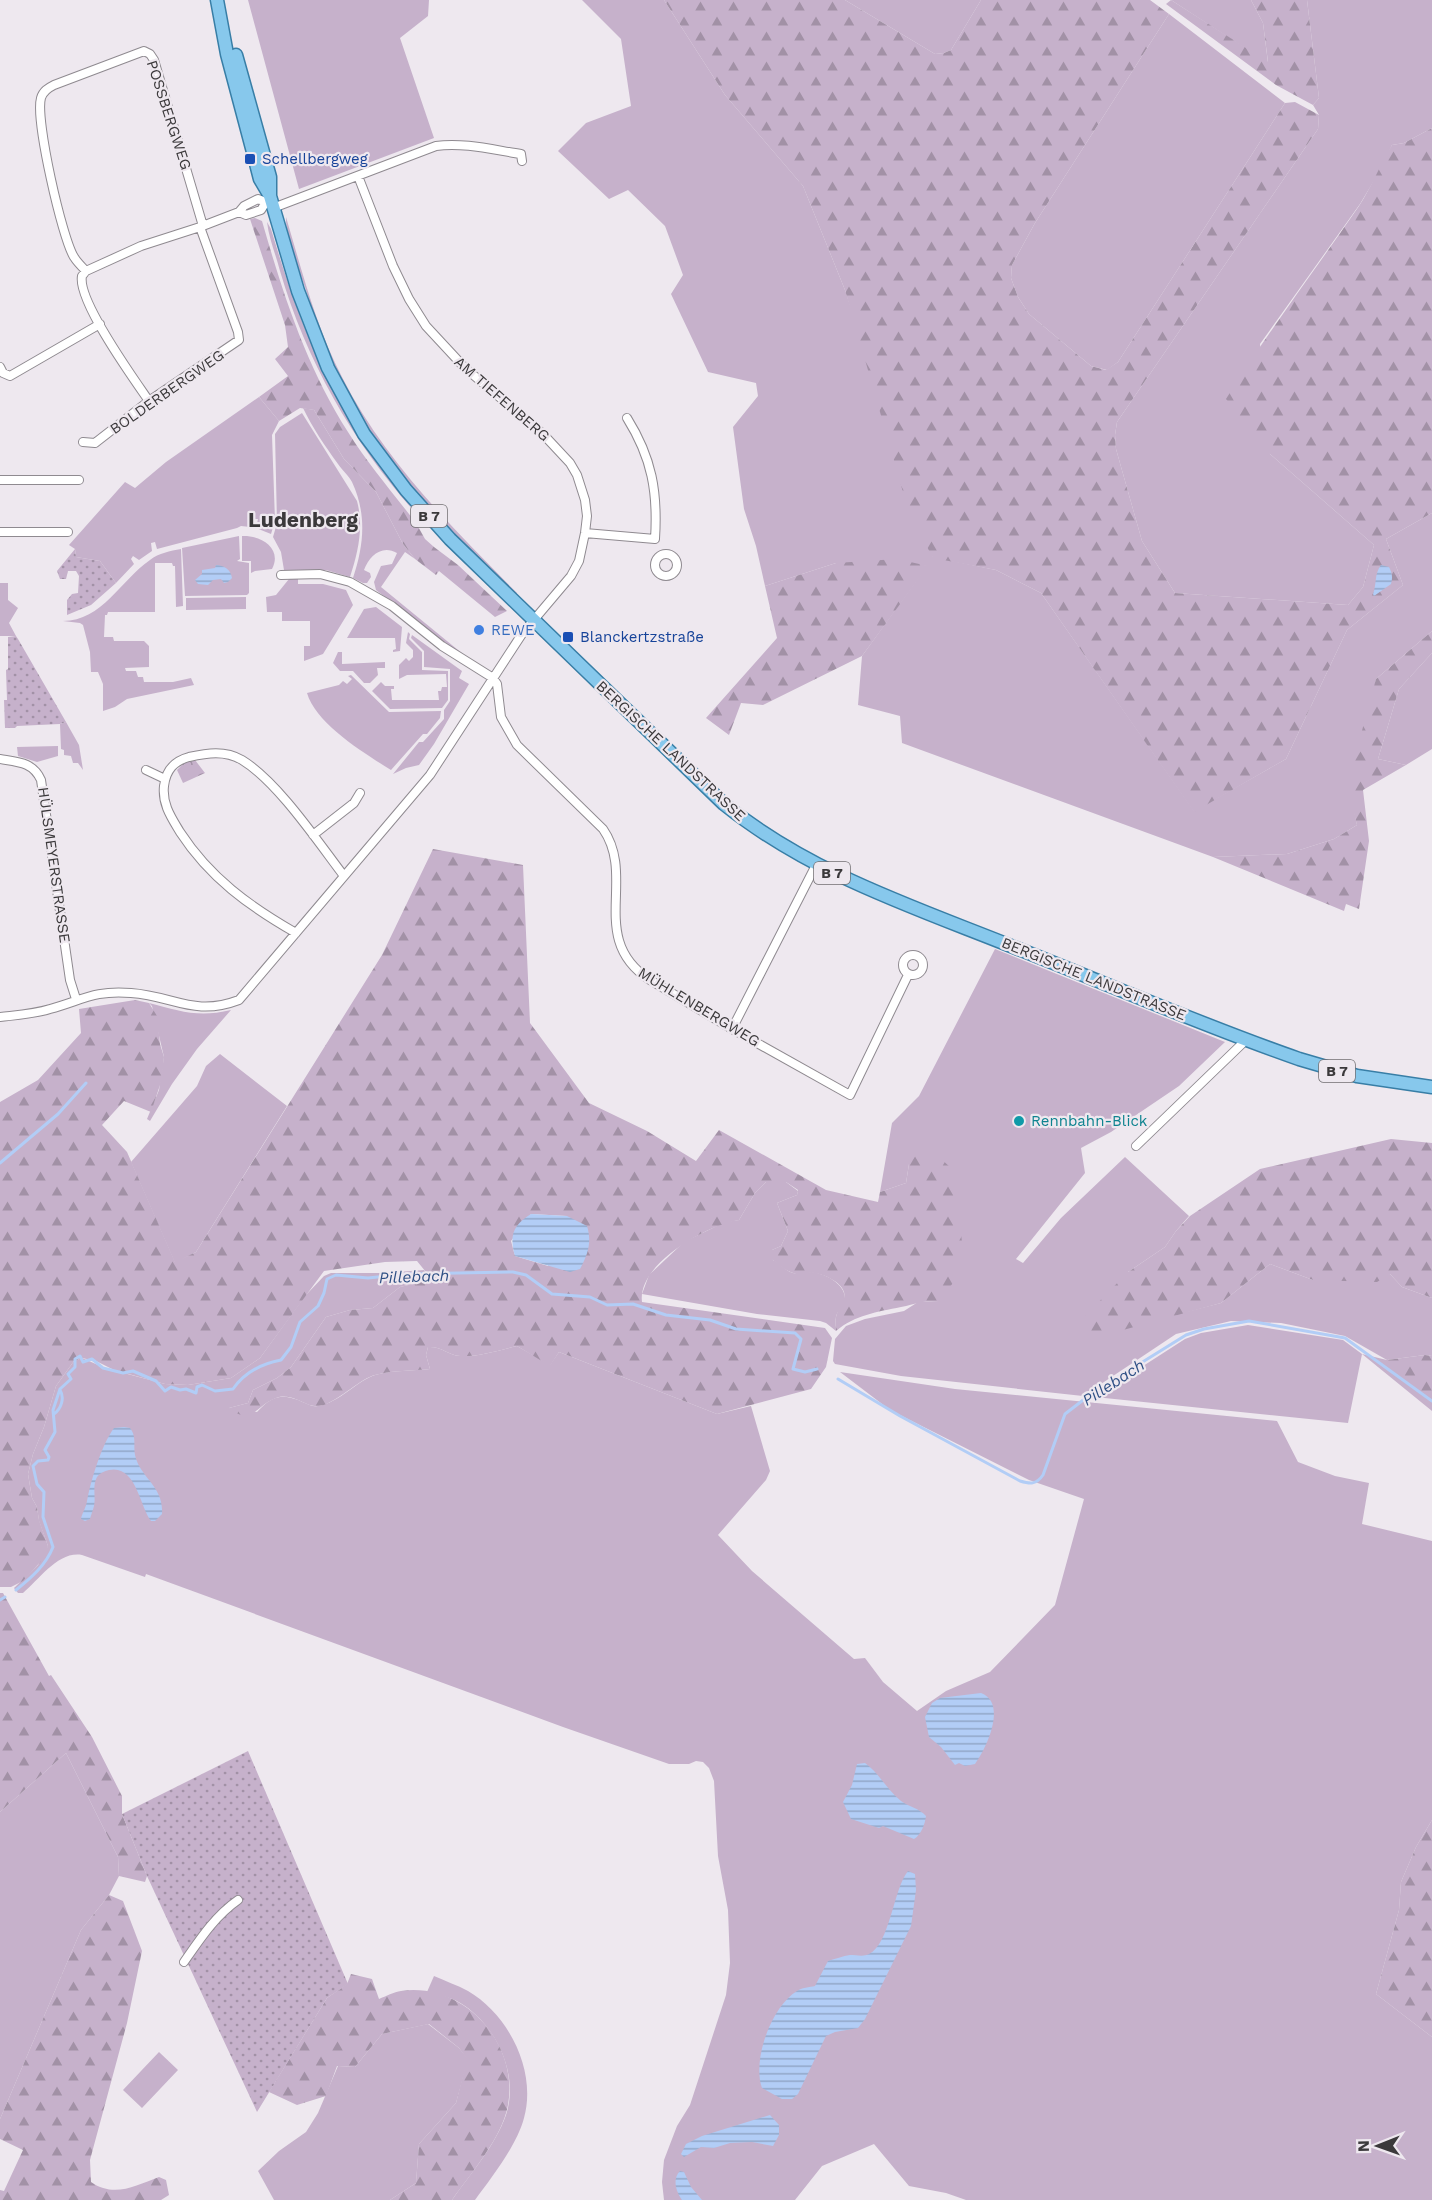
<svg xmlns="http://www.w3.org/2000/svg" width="1432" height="2200" viewBox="0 0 1432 2200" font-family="'Work Sans',sans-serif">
<defs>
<pattern id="forest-firs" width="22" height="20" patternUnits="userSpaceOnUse" patternTransform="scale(1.5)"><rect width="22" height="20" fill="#c6b1cb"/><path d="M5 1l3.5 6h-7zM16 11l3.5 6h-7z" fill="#a291a6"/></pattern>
<pattern id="park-crowns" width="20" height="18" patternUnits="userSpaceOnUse" patternTransform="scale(1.5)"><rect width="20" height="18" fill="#c6b1cb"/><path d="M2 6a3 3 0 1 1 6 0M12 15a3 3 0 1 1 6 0" fill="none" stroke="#a291a6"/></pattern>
<pattern id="garden-dots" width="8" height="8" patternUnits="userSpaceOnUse" patternTransform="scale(1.5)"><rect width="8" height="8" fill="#c6b1cb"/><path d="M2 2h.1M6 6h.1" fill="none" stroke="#a291a6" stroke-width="1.8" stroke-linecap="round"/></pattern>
<pattern id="water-rules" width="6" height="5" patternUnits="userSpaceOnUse" patternTransform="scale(1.5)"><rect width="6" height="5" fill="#b2cdf6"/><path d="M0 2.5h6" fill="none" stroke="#92a7c8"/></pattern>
</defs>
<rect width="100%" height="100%" fill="#eee8ef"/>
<path fill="#c6b1cb" d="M248,0h181l-1,16 -28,22 34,100 -135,51z
M582,0h82l61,95 78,91 42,104 88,267 63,13 45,23 153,218 92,-52 61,-129 56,-45 -17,-46 46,-26v118l-56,48 -22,131 3,15 -23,14 -47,15 -74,3 -311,-114 -2,-27 -42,-11 4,-49 65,-90 -91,-3 -71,23 -9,-40 -12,-37 -11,-82 25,-31 -2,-13 -48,-11 -37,-78 12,-19 -18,-49 -37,-36 -19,9 -51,-48 28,-28 45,-17 -10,-67z
M845,0h136l-30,50 -7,3 -9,1z
M1171,0h80l12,23 5,40z
M1307,0h125v128l-28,15 -12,2 -11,24 -21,35 -100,140 10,110 104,91 -11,42 -15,18 -173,-12 -33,-52 -26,-92 -1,-14 2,-13 201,-293 1,-14 -6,-10 6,-7z
M1169,14l116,89 -167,259 -11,8 -16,-4 -62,-52 -11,-17 -7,-19 1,-13 23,-42z
M286,217c16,54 30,110 56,160 43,85 109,149 175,216l-2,1c-60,-59 -124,-118 -164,-193 -20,-36 -34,-75 -46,-114 -6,-17 -20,-53 -19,-70z
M267,222l4,7c22,74 48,145 90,210 16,25 36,47 52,71 -61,-69 -107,-150 -133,-239 -4,-16 -11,-32 -13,-49z
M259,397l20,24 -7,14 3,86 -4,13 -15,-6 2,-9h-6l-2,8 -9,-1 -4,2 -80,21 -2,-7 -4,1 1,8 -13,9 -6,-4 -2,3 3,5 -18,19 -16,-22 -24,-4 -1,-8 -6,-4 56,-63 10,6 31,-26z
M303,408l11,2 30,49 32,33 27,52 12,15 -10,-7 -24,35 88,72 -28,-19 -65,-50 -2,-8 7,-16 11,-2 5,-11c-15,-9 -28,3 -33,17l6,3 1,4 -4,6h-4l-10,-5c11,-33 14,-64 -1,-96 -3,-6 -10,-12 -14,-18 -13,-18 -26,-37 -35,-56z
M302,413l55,88c7,26 1,51 -7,76l-24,-7h-42l-3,-18 -8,-15 4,-14 -2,-89 5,-7z
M239,536l1,23 -3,2 12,2v30l-2,2 -62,1 -3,-48z
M242,536c18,-1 41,12 30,33l-17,2 -4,2v-12h-9z
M181,549l2,57 -7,1 -1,-41h-2l-1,-3h-17v49h-47l-1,3h-2l-1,22h9l1,4h30l5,5v21l-24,1 1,3h10l2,6h5l1,5h29l18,-4 3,7 -67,14 -12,8 -12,4v-27l-5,-12h-7l-1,-20 -7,-27 -3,-2 -17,-2c39,0 58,-41 87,-61 9,-7 20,-9 31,-11z
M298,578v6h25l23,6 7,15 -30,49 -19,7v-15h6v-25h-28v-9h-15l-1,-15 10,-2 13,-16z
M0,583h8v17l10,8 -9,15 7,13h-16z
M246,597v12l-60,1v-12z
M376,607l26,20 -2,24 -7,1v-2l3,-1 -1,-11h-48l17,-29z
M408,632l2,2 -1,5 13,13v18l26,1v29l-6,8 -52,1 -18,-18 9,-9 4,4h9v3h-3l1,11h47l-1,-9h3l1,-4h5l-1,-13 -39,1 -8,4v-14l7,-7 3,3 4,-4v-7l-7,-7z
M412,635l50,36 -3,7 10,6 -35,60 -15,21 -13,3 -13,6 26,-32h4l21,-23v-9l6,-9v-32l-26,-2v-16l-13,-13z
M338,652h4v12l43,-2v6h-8l1,7 -8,8h-6l-11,-12h-13l-7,-8z
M1432,653v96l-26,16 -28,-6 21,-70z
M351,675l38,37 52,-1 -1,7 -13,16h-4l-32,36c-27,-17 -75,-46 -84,-77l32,-8 4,-4 4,3 5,-5 -4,-3z
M66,722l13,23 4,25 -5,-7h-5l-2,-7 -7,-1v-5l-3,-1 -1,-25z
M58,746v10l-21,6 -19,-6 -1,-9z
M995,949l230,93 -46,44 -68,46 -30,16 4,25 -69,86 7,4 38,-45 64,-61 64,59 -13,15 -11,16 -37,25 58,40 35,-9 49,-39 43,16 77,-6 12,13 30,11v58l-7,-1 -38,5 -42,-24 -64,-13 -50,-2 -55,13 -93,62 -182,-20 -66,-12 -2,-3 2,-22 11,-13 19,-7 39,-8 14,-9 20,-1 -29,-137 -3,19 -26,9 12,-69 27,-27z
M149,1003c31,8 49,15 82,7l-34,39 -25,35 -22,37 -3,-2 12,-29 5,-33 -12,-51z
M220,1054l67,52 -91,146 -21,11 -44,-101 66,-76 9,-20z
M766,1182h20l12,9 -1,4 -20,8 11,28 -7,15 -9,4 1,10c8,4 11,10 20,13 6,2 12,-1 19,-1 14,2 34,12 33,28 -1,7 -8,11 -9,17 -1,4 0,10 0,14l-10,-8 -6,-2 -63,-7 -115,-20 7,-19 35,-33 41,-20 14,-2 16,-27z
M424,1270l6,7 -1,3 -29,7 -27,21 -23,2 -24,7 -35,50 -14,11 -24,12 -5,13 -19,5 28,4c16,-18 27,-19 48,-9 5,2 8,4 13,3 21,-3 40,-26 57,-31 16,-5 38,-4 55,-6l-4,-14 2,-8c13,-1 20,8 32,9 19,1 39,-6 57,-10l33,19 9,-13 158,62 34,-8 19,65 -4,9 -48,55 34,36 102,88 11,-1 18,24 34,29 29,-20 44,-19 65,-67 29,-106 -55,-19 -139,-70 -50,-38 115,17 322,32 21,41 37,14 34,7 -7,41 70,17v279l-16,27 -15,35 -2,28 -23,84 56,43v163h-466l-20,-7 -37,-7 -35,-42 -52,22 -27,34h-131l-2,-18 2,-22 13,-34 13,-21 36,-110 4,-32 -2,-53 -10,-54 -4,-75 -5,-13 -6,-6 -7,-1 -7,3h-20l-106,-37 -417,-153 -1,3 -63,-22c-24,-4 -42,24 -59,38h-5l-4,-5 24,-23 10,-19 -9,-25 -2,-14 -5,-9 -4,-24 5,-20 11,-27 12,-41 18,-25 8,-3 23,10 60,16 23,1 43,-7 29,-20 45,-62 19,-20 7,-3h53z
M1248,1325l95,15 19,14 -14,69 -253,-26 90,-58 16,-6z
M66,1753l52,104 1,19 -10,19 -28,35 -81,189v-307z
M434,1976c11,5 23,9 34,15 41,24 69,80 56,127 -7,27 -32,59 -49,82h-23c19,-27 43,-54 54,-85 13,-39 -8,-86 -41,-109 -11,-8 -25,-11 -38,-14z
M428,2024l31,24 9,11 -12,44 -37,41 -3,39 -26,17h-116l-16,-29 21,-20 27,-19 12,-19 20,-47 17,1 27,-33z
M159,2052l19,18 -36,38 -19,-18z"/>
<path fill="url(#forest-firs)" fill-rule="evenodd" d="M664,0h181l90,54 9,-1 7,-3 30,-50h169l19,14 -134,209 -23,42 -1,13 7,19 11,17 62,52 15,4 12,-8 167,-259 10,-1 24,13 -1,14 -201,293 -2,13 1,14 26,92 33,52 173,12 15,-18 11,-42 -104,-91 -44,-55c42,-67 89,-129 133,-193 13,-20 21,-41 33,-61l12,-2 28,-15v385l-46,26 17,46 -56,45 -61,129 -92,53 -153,-219 -45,-23 -63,-12 -24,-45 -64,-223 -42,-104 -78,-91z
M1171,0l97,62 -5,-39 -12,-23h56l12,98 -6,7 -37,-20 -110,-81z
M255,218l7,3c21,73 44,145 86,211 20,32 45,61 68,91l9,16 9,8 24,18 49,46 -12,6 -56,-46 -3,4 -21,-16 -12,-15 -27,-52 -32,-33 -30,-49 -14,-2 -21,13 -20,-24 29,-21 -13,-17 13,-12 -3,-22 -35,-106z
M897,559l31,7 -66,90 -99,49 -22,-2 -12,32 -23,-17 71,-80 -12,-52 71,-23z
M1432,631v22l-33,36 -21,70 28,6 -43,25 6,51 -10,68 -13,-5 -2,7 -131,-54 74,-3 47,-15 23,-14 -10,-39 29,-107z
M433,849l90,16 7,158 59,80 58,28 49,30 23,-31 107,60 52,12 2,-10 26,-9 3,-19 7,-9 19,-2 18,17 9,72 -9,41 -15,18c-17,0 -22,3 -37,6 -24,5 -46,8 -65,24 0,-4 -1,-9 0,-14 2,-10 11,-13 8,-25 -3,-10 -20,-18 -30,-19 -7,-1 -12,3 -18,1 -11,-3 -19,-10 -27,-18l3,-6 9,-4 7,-15 -11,-28 20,-8 1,-5 -12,-8 -10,4 -10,-4 -11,11 -16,27c-32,5 -102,44 -97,82l183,26 7,10 -6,29 -15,22 -94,25 -158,-62 -9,14 -33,-20c-18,4 -38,11 -57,10 -12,-1 -19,-10 -32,-9l-2,8 4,14c-17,2 -38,1 -55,6 -13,3 -35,24 -51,30 -18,6 -29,-14 -48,-7 -20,7 -24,29 -47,10l19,-5 5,-13 24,-12 14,-11 35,-50 24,-7 23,-2 27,-21 25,-6 5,-4 -13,-16 -32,1 -61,9 -64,87 -29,20 -43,7 -23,-1 -51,-14 -18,-9 -14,-3 -8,3 -18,25 -12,41 -11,27 -5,20 4,24 5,9 2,13 9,26 -1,5 -3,7 -21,23 -12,6h-11v-485l38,-22 43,-47 -2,-24 56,-9 14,3 8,13 3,28 4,13 -2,22 -11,33 -27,-11 -22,24 25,27 48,110 21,-10 186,-297zM531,1214l36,2 -19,50 -33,-10 -4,-15z
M1391,1139l41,4v155l-30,-11 -12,-13 -13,8 -64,-2 -43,-16 -49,39 -116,32 -15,-1 -8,-15 46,-47 37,-25 11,-16 14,-15 70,-47z
M1362,1354l25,6 38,-5 7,1v55z
M0,1593h3l46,83 2,-1 41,62 30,59v18l25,62 -2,6 -26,-6 -1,-19 -52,-104 -66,59z
M1432,1820v217l-56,-43 23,-84 2,-28 15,-35z
M109,1895l14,6 19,50 -15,72 -37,137 1,22c23,16 44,4 68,-5l7,3 3,15 -8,5h-161v-10l4,1 19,-41 -23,-11v-20l81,-189z
M351,1974l21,5 7,20c7,-3 15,-7 22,-8 63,-9 118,52 107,114 -6,33 -37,68 -56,95h-62l26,-17 3,-39 37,-41 11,-44 -8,-11 -30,-24 -47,10 -27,33 -18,-1 -11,30 -29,9 -28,-13 58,-94 20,-14z"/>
<path fill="url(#park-crowns)" d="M195,760l10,13 -22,10 -6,-13 7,-7z"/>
<path fill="url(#garden-dots)" d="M75,549l1,8 24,4 16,22 -25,22 -24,10v-15l5,-6 6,-1 1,-17 -3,-5h-8l-2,8h-6l-3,-8z
M16,636l2,3 48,83 -6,2 -43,2 -2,2h-10l-1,-28h3l-1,-30 2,-1v-32z
M248,1751l100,233 -21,14 -70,114 -110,-236 -25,-62z"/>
<path fill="url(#water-rules)" d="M216,565c8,0 15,5 16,13l-4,4 -4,1 -3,-4 -8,1 -5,5 -10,-1 -3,-4 7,-6v-4l13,-2z
M1381,565l8,2c3,6 4,10 2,17l-17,12 -1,-2c4,-10 1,-20 8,-29z
M531,1214l36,2 20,10c5,16 1,28 -7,43l-10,3 -55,-16c-6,-20 -2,-31 16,-42z
M124,1427l6,1c7,9 3,17 5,27 5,23 29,31 27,59l-7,7h-4c-11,-14 -15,-57 -42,-51 -5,1 -9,3 -12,7 -5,9 -1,20 -3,29 -1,4 -3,9 -4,13l-5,2 -4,-2c1,-6 5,-11 6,-18 4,-21 14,-55 27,-73z
M981,1693c27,10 5,56 -6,71l-10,2 -6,-3 -4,2 -14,-18 -12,-10 -4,-20 7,-14 8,-5z
M865,1763c14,10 22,27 36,38 8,6 18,7 25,15 -1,8 -5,19 -12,23l-31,-13 -4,2 -28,-9 -8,-17 9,-17 5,-21z
M908,1871l7,3 1,16 -5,36 -46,93 -7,9 -23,4 -9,4 -28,58 -6,5h-10l-20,-11c-10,-28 9,-81 35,-97 4,-3 13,-4 18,-5l13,-25c7,-2 15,-5 22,-6 6,0 14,2 19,-1 21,-10 24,-64 39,-83z
M770,2115l9,10v10l-6,11 -21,-4 -22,1 -16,5 -13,-1 -17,10 -3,-3 5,-10 16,-8z
M680,2171l4,1 7,15 11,13h-20c-6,-8 -10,-21 -2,-29z"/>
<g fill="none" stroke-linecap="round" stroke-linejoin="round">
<path stroke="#b2cdf6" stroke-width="3" d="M0,1163l58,-49 28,-31
M838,1379l62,37 120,65c10,3 16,4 23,-6l22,-61 26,-20 95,-59 18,-6 45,-8 96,17 87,63
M54,1414c7,-5 11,-16 6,-24
M16,1590c15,-12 30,-25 37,-43l-10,-30 1,-25 -7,-8 -4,-18 5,-5 10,-1 1,-3 -4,-7 10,-18 -2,-22 7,-21 11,-10 -3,-5 7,-7v-8l5,-3 3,6 9,-3 11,9 20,5 10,-2 23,10 9,10 6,-4 9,3 6,-1 10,4 1,-6 5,-2 13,6 18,-2c11,-16 27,-25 48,-29l10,-13 9,-25 18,-16 6,-13 3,-14 9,-4 32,3 38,-4 107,-2 13,3 26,19 38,3 17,8 26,-1 33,11 44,5 26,9 59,4 6,6 -8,30 12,3 12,-3
M0,1600l5,-3"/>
<defs>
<path id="street" d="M273,208l163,-62c27,-4 58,4 85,8l1,7
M239,212l7,3 15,-5 5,-8
M86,271c-4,-4 -9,-9 -12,-14 -12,-19 -39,-138 -33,-159 2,-7 7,-10 13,-13l90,-34 6,3 4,6 49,166
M0,367l3,6 7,3 90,-52
M149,401c-16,-23 -72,-101 -67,-125l4,-5 55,-25 59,-19 39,-15 5,-6 14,-7 8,3 5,-1
M83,442l12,1 54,-42 90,-61 -1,-8 -38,-105
M0,480h79
M0,532h68
M585,533l70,6c3,-47 -3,-81 -28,-121
M655 565a11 11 0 1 1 22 0a11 11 0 1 1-22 0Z
M281,575l39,-1 30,8 42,24 50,40 51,32 4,6 4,33 16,28 86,84c34,49 -16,110 47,151l82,49 118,66 58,-120
M0,759c18,3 33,3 41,21l29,200 6,19
M146,770l19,9
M313,835l41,-32 6,-10
M296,933c-47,-27 -86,-55 -116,-101 -9,-15 -18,-28 -16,-46 2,-16 10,-25 25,-29 18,-4 36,-7 53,3 36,22 76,82 102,116
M903 965a10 10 0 1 1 20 0a10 10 0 1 1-20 0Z
M0,1017c17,-2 34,-3 50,-8 33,-9 44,-19 81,-16 43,3 63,24 108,7l191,-225 92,-141 49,-58 8,-15 6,-28 2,-17 -2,-16 -8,-25 -7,-12 -28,-30 -77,-65 -39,-42 -17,-27 -16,-33 -35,-90
M732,1029l84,-164
M1136,1146l110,-106
M184,1962c16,-23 31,-46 54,-62"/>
<path id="primary" d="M217,0l10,54 26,98 7,27 10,17 28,95 30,77 36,66 42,56 44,49 274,265c87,70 190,103 292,144 94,37 188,78 283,111l58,17 75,11
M236,55l34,122v18"/>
</defs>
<use href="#street" stroke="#8f8a90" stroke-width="10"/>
<use href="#primary" stroke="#387ea6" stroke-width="15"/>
<use href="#street" stroke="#fff" stroke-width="8"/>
<use href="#primary" stroke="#87c8ec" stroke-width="12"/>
</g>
<g fill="#1a4fb4" stroke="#eee8ef" stroke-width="2">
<rect x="244" y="153" width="12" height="12" rx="3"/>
<rect x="562" y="631" width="12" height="12" rx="3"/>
</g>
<circle fill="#3f7fe0" stroke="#eee8ef" stroke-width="2" cx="479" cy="630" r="6"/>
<circle fill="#0f9aa8" stroke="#eee8ef" stroke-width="2" cx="1019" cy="1121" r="6"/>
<g text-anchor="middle" stroke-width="4.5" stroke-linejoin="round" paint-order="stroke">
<g fill="#eee8ef" stroke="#716e71" stroke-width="1.5">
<rect x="411" y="505" width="36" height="22" rx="4.5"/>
<rect x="814" y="862" width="36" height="22" rx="4.5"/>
<rect x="1319" y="1060" width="36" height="22" rx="4.5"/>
</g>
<g font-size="14" font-weight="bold" fill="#3b393b">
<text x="429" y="521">B 7</text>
<text x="832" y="878">B 7</text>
<text x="1337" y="1076">B 7</text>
</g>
<g font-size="15" fill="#3b393b" stroke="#eee8ef">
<text transform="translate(169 115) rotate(72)" y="5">POSSBERGWEG</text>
<text transform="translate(167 392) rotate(-35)" y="5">BOLDERBERGWEG</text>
<text transform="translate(502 399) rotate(41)" y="5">AM TIEFENBERG</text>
<text transform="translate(671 751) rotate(43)" y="5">BERGISCHE LANDSTRASSE</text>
<text transform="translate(54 865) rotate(82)" y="5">HÜLSMEYERSTRASSE</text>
<text transform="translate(1094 979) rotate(22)" y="5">BERGISCHE LANDSTRASSE</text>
<text transform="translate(699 1007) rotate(31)" y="5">MÜHLENBERGWEG</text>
</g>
<g font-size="15" fill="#164399" stroke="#eee8ef" text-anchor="start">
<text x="262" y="164">Schellbergweg</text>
<text x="580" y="642">Blanckertzstraße</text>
</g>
<g font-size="15" fill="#366cbe" stroke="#eee8ef" text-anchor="start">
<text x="491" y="635">REWE</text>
</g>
<g font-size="15" fill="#0d838f" stroke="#eee8ef" text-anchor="start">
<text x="1031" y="1126">Rennbahn-Blick</text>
</g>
<g font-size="16" font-style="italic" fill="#2f5085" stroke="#eee8ef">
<text transform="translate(414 1276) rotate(-2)" y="6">Pillebach</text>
<text transform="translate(1113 1382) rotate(-33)" y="6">Pillebach</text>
</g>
<g font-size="21" font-weight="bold" fill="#3b393b" stroke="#eee8ef">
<text x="303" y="527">Ludenberg</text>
</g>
</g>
<g transform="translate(1378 2146) rotate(269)" stroke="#eee8ef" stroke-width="4.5" paint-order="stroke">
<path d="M0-4.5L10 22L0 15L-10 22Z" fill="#3b393b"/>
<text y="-9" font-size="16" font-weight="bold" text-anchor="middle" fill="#3b393b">N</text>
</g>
</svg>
